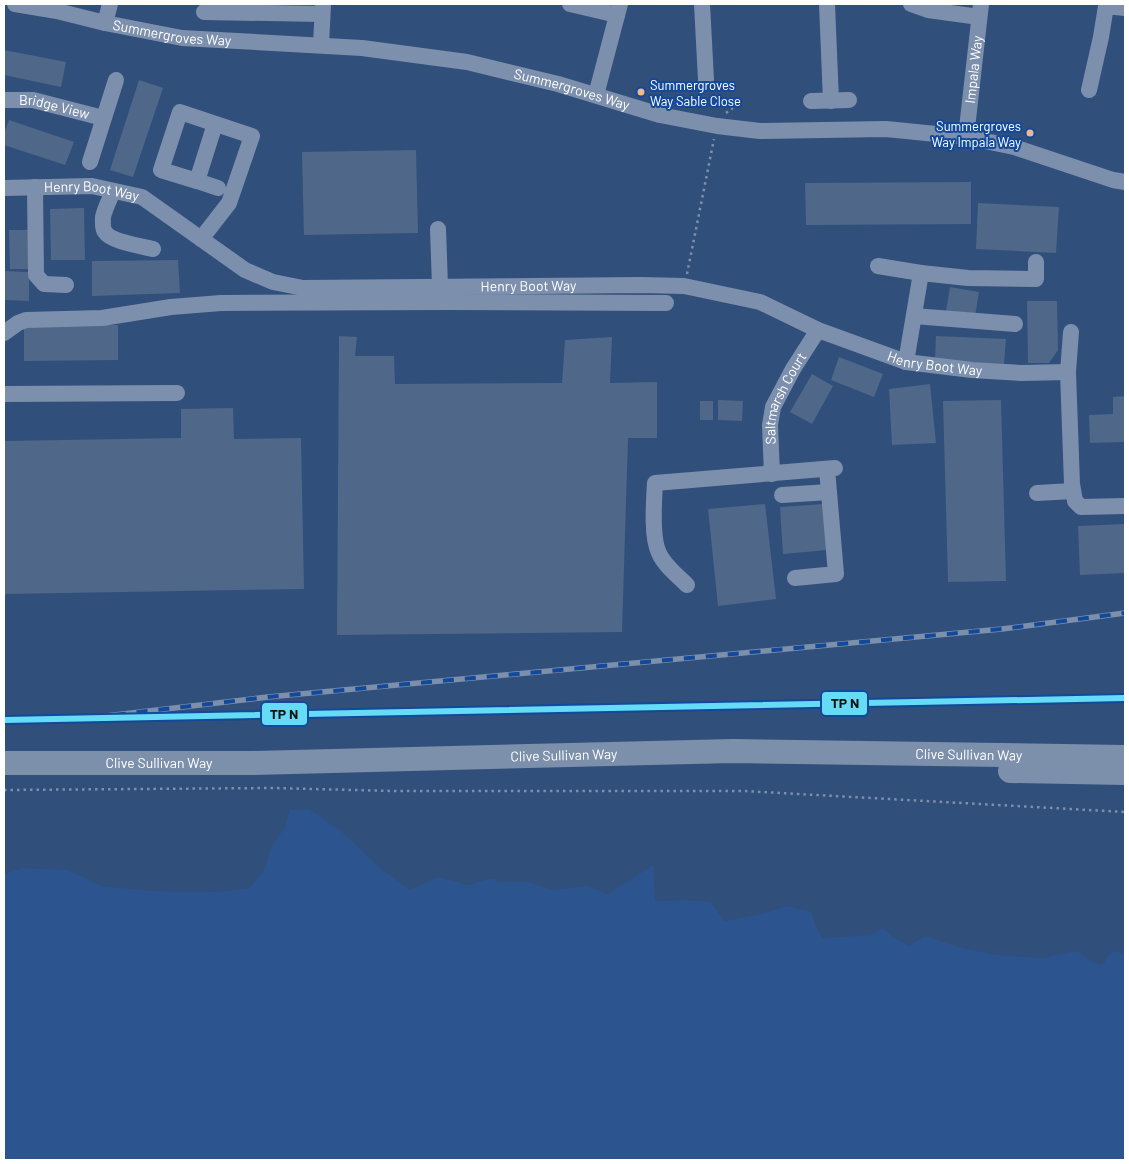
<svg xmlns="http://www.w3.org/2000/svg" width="1129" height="1164" viewBox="0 0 1129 1164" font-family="Barlow,sans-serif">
<rect width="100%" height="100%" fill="#314f7b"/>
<path fill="#2c548e" d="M309,809l32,22 39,37 30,22 28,-13 30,8 20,-6h6l5,3h29l26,8 33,-4 21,8 45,-29 2,36 32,-1 23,2 15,19 36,-7 26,-8 25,6 3,13 7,13 49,-3 12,-7 9,8 17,10 16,-10 33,11 39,8 46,3 34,-7 17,12 8,2 10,-14 13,3v206h-1121v-286l19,-6 45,2 33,16 49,5 70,1 30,-4 15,-20 6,-21 14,-20 5,-17z"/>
<path fill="#4f6789" d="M4,50l62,12 -5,25 -57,-12z
M139,80l24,8 -30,89 -23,-7z
M9,120l65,22 -9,23 -61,-20v-12z
M416,150l2,83 -114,2 -2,-83z
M971,182v42l-165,1 -1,-42z
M978,203l81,4 -3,46 -80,-4z
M84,208l1,52h-34l-1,-51z
M9,230h21v39h-20z
M178,260l2,33 -88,3v-35z
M4,271l25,1v29l-25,-1z
M950,287l29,5 -4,24 -29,-5z
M1027,301h30l1,49 -9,13h-21z
M24,325h94v35l-94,1z
M339,336l18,1 -2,19h39l1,28 167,-1 3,-43 47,-3 -2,46 47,-1v56h-29l-6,194 -285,3z
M936,336l70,3 -2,25 -69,-4z
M839,357l44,17 -9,23 -43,-17z
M812,374l21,12 -21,38 -22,-12z
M930,384l6,59 -44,2 -3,-56z
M1125,396v46l-35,1 -1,-28 24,-1v-17z
M718,400l25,1 -1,20 -24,-1z
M1001,400l5,181 -58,1 -5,-181z
M700,401h13v19h-13z
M233,408l1,31 67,-1 3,151 -300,5v-153l177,-3v-29z
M765,504l11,95 -58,7 -10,-97z
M824,504l3,46 -44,4 -3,-47z
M1125,524v49l-45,2 -2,-49z"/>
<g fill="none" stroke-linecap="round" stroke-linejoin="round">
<path stroke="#7c90ad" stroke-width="2.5" stroke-dasharray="2.5 4" stroke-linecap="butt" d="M687,98l1,7
M726,113l7,-5
M687,274l27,-135
M4,790l269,-2 120,3h351l381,21"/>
<g stroke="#7c90ad" stroke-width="16">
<path id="s1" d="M15,4l42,7 48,12 77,15 180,10 105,14 91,22 102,31 57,11 43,5 126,-2 80,8 48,10 99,33 12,2"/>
<path d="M570,4l47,11"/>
<path d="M702,4l4,76"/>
<path d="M827,4l4,97"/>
<path d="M911,4l17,6 51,7"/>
<path d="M204,12l118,2"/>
<path d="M105,23l5,-19"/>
<path d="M321,45l2,-40"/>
<path d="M1089,90l12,-53 5,-31 19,2"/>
<path d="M596,95l24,-91"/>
<path id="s2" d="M4,100h29l70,18"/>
<path d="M811,101l38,-1"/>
<path id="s3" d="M966,137l15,-133"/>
<path d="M90,162l26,-82"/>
<path d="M197,181l21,7"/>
<path d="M35,187l1,88 8,9 22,1"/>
<path id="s4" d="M4,188l88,-2 50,11 103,73 28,12 30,6 338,-3 43,1 76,16 58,28 88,32 66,8 49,3 47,-1"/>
<path d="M113,191c-3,8 -8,17 -10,26 0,4 -1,11 2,15 6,10 37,14 48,17"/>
<path d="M438,229l2,57"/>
<path d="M201,239l28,-36 23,-67 -72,-24 -19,58 36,11 18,-57"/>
<path d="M878,266l43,7 47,5 68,1v-17"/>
<path d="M914,316l101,8"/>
<path d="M1071,332l-3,40 4,112 3,17 6,6 44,-1"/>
<path d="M4,333l14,-10 8,-3 76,-2 69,-11 50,-4 229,-1 216,1"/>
<path d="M906,362l15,-89"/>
<path d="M4,394l173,-1"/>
<path id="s5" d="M772,474l-2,-49 3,-18 20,-38 25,-39"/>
<path d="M1037,493l36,-2"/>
<path d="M782,495l47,-3"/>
<path d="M795,578l41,-4 -9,-105"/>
<path d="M687,585c-10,-10 -23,-20 -28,-32 -8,-16 -5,-53 -4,-70l180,-15"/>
</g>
<g stroke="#7c8fab" stroke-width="24">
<path id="s6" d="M4,763h247l482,-12 392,6"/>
<path d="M1010,771l115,2"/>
</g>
<defs>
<path id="rail" d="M71,720l197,-23 734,-68 123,-16"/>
</defs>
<use href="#rail" stroke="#7c8fab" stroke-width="5.5"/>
<use href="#rail" stroke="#12499a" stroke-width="4" stroke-dasharray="11" stroke-linecap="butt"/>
<defs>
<path id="rail-1" d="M4,720l1121,-22"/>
</defs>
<use href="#rail-1" stroke="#12499a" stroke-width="10"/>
<use href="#rail-1" stroke="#66dbf5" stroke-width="6"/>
</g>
<g fill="#f1b78d" stroke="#12499a" stroke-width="2">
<circle cx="641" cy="92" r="4.5"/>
<circle cx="1030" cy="133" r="4.5"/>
</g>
<g text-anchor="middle" stroke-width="4" stroke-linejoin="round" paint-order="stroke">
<g font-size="13" fill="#fff" stroke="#12499a" text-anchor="start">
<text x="650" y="90">Summergroves<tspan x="650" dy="16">Way Sable Close</tspan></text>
<text x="1021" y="131" text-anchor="end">Summergroves<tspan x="1021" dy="16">Way Impala Way</tspan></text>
</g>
<g font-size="14" fill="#fff" stroke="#12499a">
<text dy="5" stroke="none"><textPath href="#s1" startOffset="160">Summergroves Way</textPath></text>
<text dy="5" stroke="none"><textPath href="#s3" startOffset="68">Impala Way</textPath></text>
<text dy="5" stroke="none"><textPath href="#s1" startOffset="565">Summergroves Way</textPath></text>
<text dy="5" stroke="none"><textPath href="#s2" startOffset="51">Bridge View</textPath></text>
<text dy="5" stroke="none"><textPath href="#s4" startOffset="88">Henry Boot Way</textPath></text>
<text dy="5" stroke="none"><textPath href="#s4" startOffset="552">Henry Boot Way</textPath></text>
<text dy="5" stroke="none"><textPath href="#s4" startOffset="972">Henry Boot Way</textPath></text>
<text dy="5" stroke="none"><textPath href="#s5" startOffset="79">Saltmarsh Court</textPath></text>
<text dy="5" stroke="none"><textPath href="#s6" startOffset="965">Clive Sullivan Way</textPath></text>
<text dy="5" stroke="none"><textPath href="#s6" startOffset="560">Clive Sullivan Way</textPath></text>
<text dy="5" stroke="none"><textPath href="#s6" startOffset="155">Clive Sullivan Way</textPath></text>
</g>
</g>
<g stroke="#12499a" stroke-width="2">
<rect x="821" y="691" width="47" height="25" rx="5" fill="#66dbf5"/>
<rect x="261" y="702" width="47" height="24" rx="5" fill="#66dbf5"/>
</g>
<g font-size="14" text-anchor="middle" font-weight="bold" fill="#111">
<text x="845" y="708">TP N</text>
<text x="284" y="719">TP N</text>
</g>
<rect width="1129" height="1164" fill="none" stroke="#ffffff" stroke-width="10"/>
</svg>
